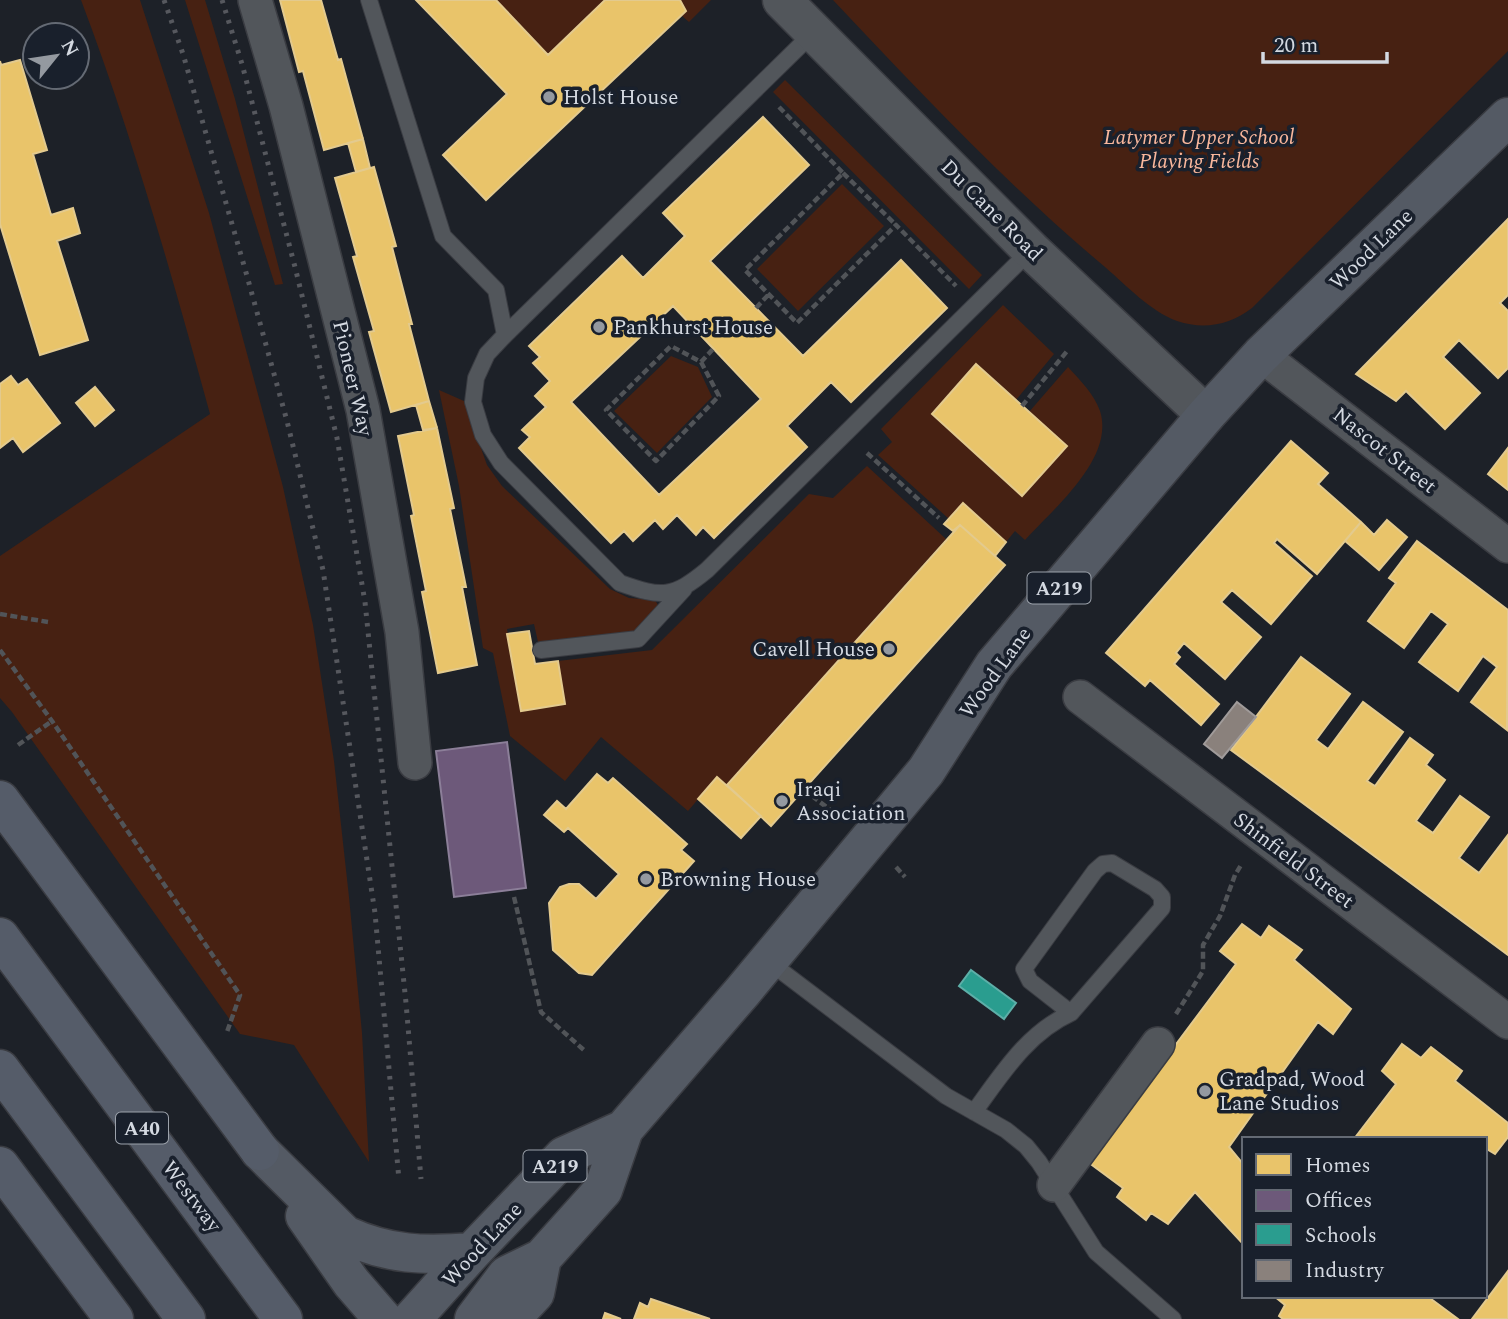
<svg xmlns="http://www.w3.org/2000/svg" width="1508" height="1319" viewBox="0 0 1508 1319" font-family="Spectral,serif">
<rect width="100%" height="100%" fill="#1d2128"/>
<path fill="#472112" d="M81,0h59l69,213 74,274 30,138 21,136 15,136 13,136 7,129 -75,-117 -54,-11 -228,-322 -12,-14v-142l210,-142c-38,-139 -78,-279 -129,-414z
M185,0h20l30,99 48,185 -8,1z
M496,0h109l-57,55z
M680,0h31l-22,22 -7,-6 4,-5z
M833,0h675v51l-256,257c-22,17 -48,22 -75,13 -27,-10 -50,-35 -72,-54 -97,-81 -185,-175 -272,-267z
M785,80l197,195 -13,14 -196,-197z
M842,184l42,42 -86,85 -41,-42z
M1003,305l51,49 -38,46 -40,-36 -44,50 90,82 45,-50 -38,-34 39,-45c12,13 26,27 32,44 15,47 -46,97 -75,129l-10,-9 -9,11 -43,-39 -14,16 -71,-64 14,-13 -11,-13z
M671,356l27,11 14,30 -55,56 -43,-42z
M439,390l25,11 23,64 15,21 108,103 19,9 26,2 4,7 -23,24 -98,11 -4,-18 -27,5 14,82 44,-7 -7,-43 94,-11 157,-156 24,4 34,-32 79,73 -219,246 -10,-8 -29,34 -87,-74 -36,44 -55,-45 -17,-83 -10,-5 -24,-162z"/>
<path fill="#e9c46a" stroke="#e3ca8e" stroke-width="2" fill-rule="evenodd" d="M280,0h41l17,60 3,-1 22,80 -39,11 -21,-79 -4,1z
M416,0h80l52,55 57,-55h75l6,11 -200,189 -43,-45 64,-61z
M20,60l27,90 -14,4 18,61 22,-7 7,25 -23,8 31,99 -48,15 -40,-131v-163l1,4z
M763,117l46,48 -99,96 93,95 98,-96 46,48 -96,94 -20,-20 -44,44 20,21 -93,91 -11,-11 -7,8 -19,-20 -14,14 -8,-9 -22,21 -9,-10 -13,12 -92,-95 11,-11 -8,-7 24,-23 -11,-11 15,-15 -17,-18 7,-6 -11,-11 93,-90 21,22 42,-42 -22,-23zM673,306l88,93 -102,96 -88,-93z
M363,139l7,29 -14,4 -8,-29z
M374,167l22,79 -4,1 20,77h-3l20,77 -38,11 -22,-80 5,-1 -21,-74 4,-1 -22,-78z
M1508,219v76l-8,8 8,8v57l-10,10 -39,-38 -16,17 37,36 -35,36 -39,-38 -10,10 -40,-27z
M976,364l91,82 -45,50 -90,-82z
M11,376l7,9 9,-6 33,44 -37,29 -10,-14 -13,10v-64z
M95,387l19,23 -19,16 -19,-23z
M429,401l8,27 -14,2 -7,-25z
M437,428l17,80 -4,1 16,78h-4l15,78 -39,8 -16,-81 4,-1 -15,-75 3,-1 -16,-79z
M1291,441l37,32 -10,11 43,38 -44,52 -40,-35 -3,4 38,33 -41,48 -39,-34 -11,12 40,35 -36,42 -41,-36 -8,10 4,4 -6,7 45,40 -18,21 -51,-45 -5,6 -39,-33z
M1508,448v42l-20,-16z
M963,503l43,39 -11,14 -35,-31 -7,6 -9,-7z
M1387,520l20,17 -28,33 -34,-29 16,-19 13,13z
M960,525l45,40 -234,261 -44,-41z
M1417,541l91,69 -1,120 -36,-28 26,-35 -14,-11 -25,35 -39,-29 29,-38 -17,-13 -27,37 -36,-27 28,-38 -7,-5z
M529,631l6,33 23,-3 7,43 -44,7 -14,-77z
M1301,657l49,37 -34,46 12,9 35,-47 40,30 -36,49 8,5 35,-48 23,17 -7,10 19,15 -29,41 17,12 27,-37 29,21 -30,41 20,15 29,-38v120l-277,-205z
M597,774l11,9 5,-5 74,66 -6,6 13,11 -102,114 -13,-2 -26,-23 -4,-47 11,-16 9,-3h10l17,15 23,-25 -51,-46 -4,4 -20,-17 13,-14 9,8z
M717,777l44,39 -20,22 -43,-39z
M1242,924l19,14 8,-12 33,24 -8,10 57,49 -18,25 -15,-12 -89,125 15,18v80l-49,-53 -27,32 -17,-11 -5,7 -29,-23 6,-9 -35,-26 148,-198 -16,-13z
M1402,1044l19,14 10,-11 31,24 -7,10 53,42v14l-13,17 -10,-6v-9h-131l42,-55 -14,-13z
M1508,1271v48h-36z
M1274,1296h153l31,23h-175l-4,-3 6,-11z
M651,1299l59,20h-76l6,-16 8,4z
M605,1313l16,6h-18z"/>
<path fill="#6d597a" stroke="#8c7f99" stroke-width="2" d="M507,742l19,146 -72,9 -18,-146z"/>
<path fill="#2a9d8f" stroke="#5dafa8" stroke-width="2" d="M971,970l45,33 -12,16 -45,-33z"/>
<path fill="#8a817c" stroke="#a09b9a" stroke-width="2" d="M1237,702l19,15 -34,41 -18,-14z"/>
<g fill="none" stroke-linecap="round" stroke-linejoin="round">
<defs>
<path id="lane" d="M369,0l74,236 53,54 9,45
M814,32l-309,303 -18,19 -11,24 -3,24 10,33 18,28 119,120c42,15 53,15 87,-13l324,-320
M541,650l97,-11 46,-50
M768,961l178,135 60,34 20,16 13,16 57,90 77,67
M974,1112c28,-38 53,-79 97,-99l91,-105v-11l-7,-8 -43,-26 -9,1 -8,7 -71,98 6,12 41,32"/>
<path id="street" d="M255,0l31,106 77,304 39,222 13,131
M1261,355l247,191
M1080,697l428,325
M1054,1185l104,-141"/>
<path id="secondary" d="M782,0l249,250 175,165"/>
<path id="primary" d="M260,1151l85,84c44,20 79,21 127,17
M305,1216l46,66 32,37
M412,1319l60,-67 92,-96 60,-27
M474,1319l33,-44 35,-17 61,-68 21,-61 119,-138 183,-220 68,-106 212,-250 55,-60 247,-238
M511,1319l24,-26 7,-35"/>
<path id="highway" d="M0,800l260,351
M0,937l283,382
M0,1069l186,250
M0,1166l114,153"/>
</defs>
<use href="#lane" stroke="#3a3c42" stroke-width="18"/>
<use href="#street" stroke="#3a3c42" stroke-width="36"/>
<use href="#secondary" stroke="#3a3c42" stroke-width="41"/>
<use href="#primary" stroke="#3a3c42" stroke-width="41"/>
<use href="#highway" stroke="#3a3c42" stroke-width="41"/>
<path stroke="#515458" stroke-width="4.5" stroke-dasharray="7 3.5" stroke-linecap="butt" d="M779,107l64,66 -98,97 52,53 99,-98 60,61
M843,173l53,52
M756,308l13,-14
M701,362l18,34 -63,65 -50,-51 65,-64 30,16 12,-13
M1022,406l46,-56
M867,453l72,65
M0,614l48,8
M0,650l52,71 188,274 -13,37
M18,745l34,-24
M812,796l25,19
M896,867l9,10
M514,897l27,115 44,39
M1176,1014l27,-43v-26l17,-29 15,-41 6,-10"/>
<use href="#lane" stroke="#52565b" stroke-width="16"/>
<use href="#street" stroke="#52565b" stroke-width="33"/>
<use href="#secondary" stroke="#52565b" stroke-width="38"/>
<use href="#primary" stroke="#545a64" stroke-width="38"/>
<use href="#highway" stroke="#555c69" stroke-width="38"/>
<path stroke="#56585e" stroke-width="5" stroke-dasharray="3.5 7" stroke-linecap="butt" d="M164,0l19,54 64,222 40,145 36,149 52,343 24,267
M222,0l20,64 53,203 42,171 28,164 41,401 15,176"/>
</g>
<g fill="#9499a0" stroke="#19202c" stroke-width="2.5">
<circle cx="549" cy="97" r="7"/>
<circle cx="599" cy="327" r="7"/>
<circle cx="889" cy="649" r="7"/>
<circle cx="782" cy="801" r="7"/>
<circle cx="646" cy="879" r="7"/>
<circle cx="1205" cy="1091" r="7"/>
</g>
<g text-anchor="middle" stroke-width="7" stroke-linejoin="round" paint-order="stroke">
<g fill="#19202c" stroke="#9ca2ab" stroke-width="2">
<rect x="1027.5" y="572.5" width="63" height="31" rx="5"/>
<rect x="116" y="1112.5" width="52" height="31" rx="5"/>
<rect x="523.5" y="1150.5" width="63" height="31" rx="5"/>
</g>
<g font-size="19" font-weight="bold" fill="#d4d9e1">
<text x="1059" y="595">A219</text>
<text x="142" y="1135">A40</text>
<text x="555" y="1173">A219</text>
</g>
<g font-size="21" fill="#d4d9e1" stroke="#19202c" text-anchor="start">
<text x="563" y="104">Holst House</text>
<text x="613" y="334">Pankhurst House</text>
<text x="875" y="656" text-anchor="end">Cavell House</text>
<text x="796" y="796">Iraqi<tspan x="796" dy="24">Association</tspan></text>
<text x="660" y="886">Browning House</text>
<text x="1219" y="1086">Gradpad, Wood<tspan x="1219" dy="24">Lane Studios</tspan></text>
</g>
<g font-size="21" font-style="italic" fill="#f9b79c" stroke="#19202c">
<text x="1199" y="144">Latymer Upper School<tspan x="1199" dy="24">Playing Fields</tspan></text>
</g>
<g font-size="21" fill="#d4d9e1" stroke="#19202c">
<text transform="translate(992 210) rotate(45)" y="7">Du Cane Road</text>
<text transform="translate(1371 249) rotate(-44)" y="7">Wood Lane</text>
<text transform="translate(353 378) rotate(77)" y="7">Pioneer Way</text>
<text transform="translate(1385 450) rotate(38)" y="7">Nascot Street</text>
<text transform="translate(995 672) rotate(-54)" y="7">Wood Lane</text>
<text transform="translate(1294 860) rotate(37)" y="7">Shinfield Street</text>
<text transform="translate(192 1196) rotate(53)" y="7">Westway</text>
<text transform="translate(482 1244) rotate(-47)" y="7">Wood Lane</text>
</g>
</g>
<rect x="1242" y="1137" width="245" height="161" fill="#19202c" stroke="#646a74" stroke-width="2"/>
<rect x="1256" y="1154" width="35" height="21" fill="#e9c46a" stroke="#646a74" stroke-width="2"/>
<text x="1305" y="1172" font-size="21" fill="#d4d9e1">Homes</text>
<rect x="1256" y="1190" width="35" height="21" fill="#6d597a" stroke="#646a74" stroke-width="2"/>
<text x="1305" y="1207" font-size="21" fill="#d4d9e1">Offices</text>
<rect x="1256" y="1224" width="35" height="21" fill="#2a9d8f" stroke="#646a74" stroke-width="2"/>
<text x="1305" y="1242" font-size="21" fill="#d4d9e1">Schools</text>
<rect x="1256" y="1260" width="35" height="21" fill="#8a817c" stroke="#646a74" stroke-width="2"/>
<text x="1305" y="1277" font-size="21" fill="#d4d9e1">Industry</text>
<g transform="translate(56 56) rotate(60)"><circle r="33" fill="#19202c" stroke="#646a74" stroke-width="2"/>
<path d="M0-5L12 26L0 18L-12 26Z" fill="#9499a0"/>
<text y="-10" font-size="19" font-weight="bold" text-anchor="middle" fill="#d4d9e1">N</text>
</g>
<path d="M1263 52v10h124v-10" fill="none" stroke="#d4d9e1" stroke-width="3.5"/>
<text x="1274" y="52" font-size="21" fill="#d4d9e1" stroke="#19202c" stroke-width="5" paint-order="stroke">20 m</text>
</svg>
